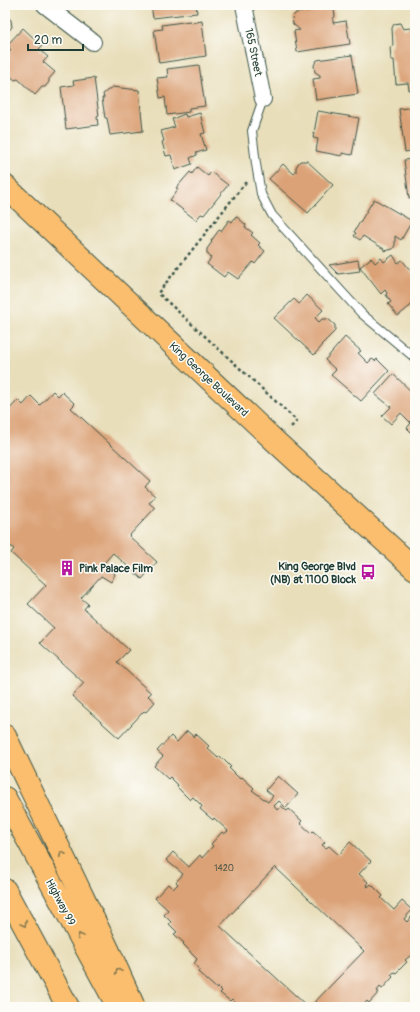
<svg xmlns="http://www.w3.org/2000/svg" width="420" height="1012" viewBox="0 0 420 1012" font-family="Pangolin,sans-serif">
<rect width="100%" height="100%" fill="#fdfcf7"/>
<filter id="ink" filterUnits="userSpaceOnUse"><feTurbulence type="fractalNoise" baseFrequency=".025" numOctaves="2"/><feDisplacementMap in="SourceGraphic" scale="8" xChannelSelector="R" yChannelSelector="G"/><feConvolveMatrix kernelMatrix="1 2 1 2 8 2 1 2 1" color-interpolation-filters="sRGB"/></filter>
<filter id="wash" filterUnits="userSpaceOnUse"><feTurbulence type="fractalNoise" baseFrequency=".012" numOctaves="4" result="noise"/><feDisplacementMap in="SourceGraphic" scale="16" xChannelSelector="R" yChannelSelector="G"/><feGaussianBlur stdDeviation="0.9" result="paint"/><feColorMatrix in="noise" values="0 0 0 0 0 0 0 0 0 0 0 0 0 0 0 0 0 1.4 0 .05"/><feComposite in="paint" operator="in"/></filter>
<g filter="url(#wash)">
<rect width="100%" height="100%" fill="#e8deba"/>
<g id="blocks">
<path fill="#dba277" d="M151,5h45l1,8 -44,5z
M331,7l3,3 1,6 -2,3v4l13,-2 4,23 -53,8 -3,-21 6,-1 -7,-6 -1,-7 4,-4z
M5,14l6,6 1,7 -7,8z
M190,21v2l12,-2 4,35 -47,7 -5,-33 9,-1 -1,-4z
M400,23l3,6 7,-1 3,4 1,4h1v53l-6,1 -1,-7 -12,1 -2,-24h-3l-1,-13 3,-1 -1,-18 2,-4z
M23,28l19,18 -3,3 9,8 -5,5 12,10 -6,7v3l-4,5h-3l-7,8 -17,-16 -3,1 -6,-5 1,-3 -5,-4v-11l6,-7 -2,-2v-5z
M352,55l6,39 -42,6 -3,-21 7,-1v-3l-5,-3 -1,-7 3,-5z
M199,65l6,41 -16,2v4l-22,3 -2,-18 -5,1 -3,-20 11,-1 -1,-8z
M94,78l5,38 -2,1 1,8 -32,4 -5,-42 13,-2 -1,-4z
M112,87l27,3 4,41 -33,4 -3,-17h-2l-3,-20h2l-1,-4z
M415,107v43l-10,2 -6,-43z
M318,111l41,7 -7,37 -10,-2v3l-26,-5 2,-12 -5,-1z
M200,113l5,20 -4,1 5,16 -10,3 1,2 -7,3 2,6 -17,6 -4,-15 -5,1 -4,-14 2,-1 -3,-10 14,-4 -3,-8 13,-5 1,3z
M415,159v38l-6,1 -5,-38z
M300,161h7l26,24 -25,28 -39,-34 14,-15 11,10 2,-2v-5z
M197,167l11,9 3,-4 17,13 -24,30 -3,-1 -5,6 -26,-20 8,-11 -2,-1 14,-16 2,2z
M374,199l38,22 -11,19 -6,-4v9l-2,4 -4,1 -5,1v-2l-21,-13 -3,4 -6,-4 2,-3 -2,-1z
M236,216l10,9 -1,2 8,6 -2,2 9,8 -2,2 7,6 -10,13 -2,-2 -15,17 -10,-7 -4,5 -17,-13 4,-6 -4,-5v-4l5,-7 -1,-1 8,-11 2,1 8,-11 3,2z
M393,255l5,8 4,-3 13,16v26l-17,14 -10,-12 3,-2 -5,-7 1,-2 -2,-3 -4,4 -21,-27 11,-9 4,5 6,-5 3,4z
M358,260l2,11 -22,3 -9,-9z
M307,295l16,15 -8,8 4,4 3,-3h6l7,6v6l-14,14 1,1 -8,9 -40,-37 20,-19 5,5z
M345,337l16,14 -3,2 10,10 4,-4 3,2 2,-2 12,12 -28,30 -30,-26 5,-5 -11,-10z
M393,374l22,21v41l-8,-8 4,-5 -10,-10 -10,11 -9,-8 9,-9 -16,-13z
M53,391l5,5 4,-4 13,12 -4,4 79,73 -5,6 10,9 -6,7 6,5 -26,28 28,26 -15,17 -29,-26 -10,11 12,10 -4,8 -10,-6 -20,22 7,6 -4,5 45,41 -12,12 34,31 -3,3 7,6 -9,10 -2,-1 -25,27 -47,-42 12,-13 -44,-40 14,-15 -26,-24 18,-19 -35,-32 3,-4 -9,-8v-127l13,-14 5,5 8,-9 9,9z
M187,731l7,6 2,-3 13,12 -2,2 11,10 2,-2 11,11 -2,1 11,11 2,-2 12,11 -2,2 16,12 5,-6 -7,-6 12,-14 20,18 -12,14 -7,-7 -5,5 3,4 4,-4 6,5 2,-2 13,12 -2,2 11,10 2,-2 12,11 -3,3 4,3 3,-2 10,9 11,-13 21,19 -12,13 9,8 -2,3 2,2 3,-3 12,12 -2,2 13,12 8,-9 10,9 -8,9 3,3 5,-6 3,3v35l-3,3 -2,-1 -5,4 2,2 -11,11 -2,-1 -3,3 2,2 -11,12 -2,-2 -3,4 2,1 -10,11 -2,-2 -4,5 2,1h-55l54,-56 -89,-84 -55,59 88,81h-72l-3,-3 2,-2 -3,-3 -2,2 -10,-8 2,-2 -4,-4 -1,2 -19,-17 2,-3 -6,-5 3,-5 -7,-7v-1l-7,-7 1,-1 -10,-9 3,-2 -8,-8 2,-2 -7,-7 4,-5 -13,-12 13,-14 5,5 5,-5 -2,-2 7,-8 -17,-14 7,-8 16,15 11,-12 2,3 11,-12 -2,-2 11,-12 2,2 4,-3 -14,-13 -1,2 -13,-11 2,-3 -9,-9 -3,3 -13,-13 1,-2 -8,-8 -2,2 -14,-13 9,-10 -6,-5 14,-15 6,6z"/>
</g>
</g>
<g filter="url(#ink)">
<use href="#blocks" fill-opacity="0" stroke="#3d5548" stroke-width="1"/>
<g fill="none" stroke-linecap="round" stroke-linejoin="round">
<defs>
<path id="service" d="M263,99l-11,32 4,33 5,30 11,21 90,99 53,44"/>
<path id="minor" d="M45,5l48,37
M244,5l19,94"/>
<path id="primary" d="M5,186l271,256 139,127"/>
<path id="motorway" d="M5,736l102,211 27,60
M5,798l113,209
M5,890l63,117"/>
</defs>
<use href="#service" stroke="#3d5548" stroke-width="10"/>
<use href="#minor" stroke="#3d5548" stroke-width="18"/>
<use href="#primary" stroke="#3d5548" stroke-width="24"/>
<use href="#motorway" stroke="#3d5548" stroke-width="24"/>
<path stroke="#3d5548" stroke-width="2.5" stroke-dasharray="3 3" stroke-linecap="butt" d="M246,182l-88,111 139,128 -8,8"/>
<use href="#service" stroke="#fff" stroke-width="8"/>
<use href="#minor" stroke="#fff" stroke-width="16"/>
<use href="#primary" stroke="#fabe6e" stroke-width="22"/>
<use href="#motorway" stroke="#fabe6e" stroke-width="22"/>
</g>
<defs><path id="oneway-chevron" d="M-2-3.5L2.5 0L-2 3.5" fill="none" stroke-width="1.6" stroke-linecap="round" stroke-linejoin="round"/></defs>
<g stroke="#82774e">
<use href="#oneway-chevron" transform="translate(62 854) rotate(-116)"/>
<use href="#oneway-chevron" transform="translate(24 924) rotate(62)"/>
<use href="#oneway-chevron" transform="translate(80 936) rotate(-118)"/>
<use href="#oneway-chevron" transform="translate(118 971) rotate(-114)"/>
</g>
</g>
<defs>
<symbol id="building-bare" viewBox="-9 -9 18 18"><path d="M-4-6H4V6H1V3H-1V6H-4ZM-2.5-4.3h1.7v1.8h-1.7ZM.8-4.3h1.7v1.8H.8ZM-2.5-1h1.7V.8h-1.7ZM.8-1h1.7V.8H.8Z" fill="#b5179e" stroke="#fdfcf7" stroke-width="2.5" paint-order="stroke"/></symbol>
<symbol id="bus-bare" viewBox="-9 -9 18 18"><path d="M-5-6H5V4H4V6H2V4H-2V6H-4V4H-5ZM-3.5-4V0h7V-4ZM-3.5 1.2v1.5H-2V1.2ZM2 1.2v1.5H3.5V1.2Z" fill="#b5179e" stroke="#fdfcf7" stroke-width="2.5" paint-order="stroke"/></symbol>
</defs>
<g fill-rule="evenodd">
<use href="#building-bare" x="56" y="557" width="22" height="22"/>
<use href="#bus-bare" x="357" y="561" width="22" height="22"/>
</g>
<g text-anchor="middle" stroke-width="3" stroke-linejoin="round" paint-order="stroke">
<g font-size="9" fill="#4e5645">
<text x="224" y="871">1420</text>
</g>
<g font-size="11" fill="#1f3d34" stroke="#fdfcf7">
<text transform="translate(254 52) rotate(78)" y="4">165 Street</text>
<text transform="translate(209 379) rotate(43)" y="4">King George Boulevard</text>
<text transform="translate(61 902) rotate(62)" y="4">Highway 99</text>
</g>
<g font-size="11" font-weight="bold" fill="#1f3d34" stroke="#fdfcf7" text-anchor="end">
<text x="356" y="570">King George Blvd<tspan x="356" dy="13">(NB) at 1100 Block</tspan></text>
<text x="79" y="572" text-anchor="start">Pink Palace Film</text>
</g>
</g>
<rect width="420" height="1012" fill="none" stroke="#fdfcf7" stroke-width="20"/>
<path d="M28 44v6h55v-6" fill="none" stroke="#1f3d34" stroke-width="2"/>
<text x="34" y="44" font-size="12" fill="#1f3d34" stroke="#fdfcf7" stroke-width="3" paint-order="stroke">20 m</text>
</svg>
